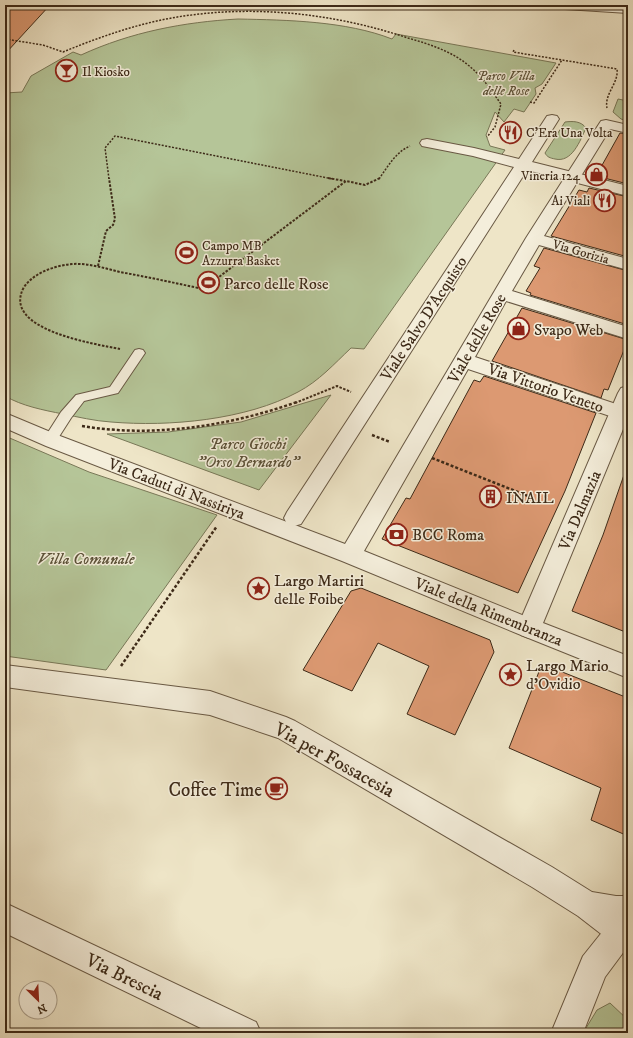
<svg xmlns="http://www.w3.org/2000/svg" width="633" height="1038" viewBox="0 0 633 1038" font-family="'IM FELL DW Pica',serif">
<rect width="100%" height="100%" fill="#eee5c7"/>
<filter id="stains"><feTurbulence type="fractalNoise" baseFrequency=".005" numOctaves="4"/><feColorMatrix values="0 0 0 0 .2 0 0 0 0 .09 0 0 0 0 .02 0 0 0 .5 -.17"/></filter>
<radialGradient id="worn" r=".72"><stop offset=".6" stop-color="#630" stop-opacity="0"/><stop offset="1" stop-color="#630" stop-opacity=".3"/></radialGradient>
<path fill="#b5c598" stroke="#797858" d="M238,19c49,1 108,2 154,20l4,-5 160,29 -14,21 -7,4 1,6 -12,18 -10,-3 -10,13 -9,-10 -9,23 4,11 15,4 -141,199 -13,-1c-17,16 -32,33 -53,44 -52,28 -129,35 -187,30 -16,-1 -33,-5 -48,-8 -20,-4 -41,-8 -58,-18v-303l17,-1 9,-16 42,-24 8,3c50,-23 103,-33 157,-36z
M618,99l10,2v20l-7,-2 -8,-7z
M565,122c8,-1 16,-1 21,6 -6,13 -14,35 -31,31 -5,-1 -8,-2 -10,-6z
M331,395l-72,95 -152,-56 61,-2 73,-10z
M5,436l84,36 128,43 -111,155 -101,-14z
M610,1003l18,17v13h-45l14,-23z"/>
<path fill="#dc9972" stroke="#3d2a18" d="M5,5h45l-45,49z
M620,133l8,1v50l-32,-8z
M589,188l39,9v60l-77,-21 28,-46 8,2z
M544,248l84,23v54l-98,-30 1,-2 -5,-2 14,-23 -6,-2z
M522,308l106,32 -20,50 -4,-1 -3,9 -109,-37z
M484,376l112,37 -31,78 -47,102 -136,-54 24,-41 4,1 64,-119 6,2z
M625,472l3,1v160l-56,-22 31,-76z
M361,588l129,52 4,12 -39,83 -48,-21 22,-48 -51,-23 -26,48 -49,-21 48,-79z
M542,664l86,34v138l-37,-16 10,-32 -92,-40z"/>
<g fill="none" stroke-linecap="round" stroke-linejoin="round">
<defs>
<path id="service" d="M139,349l4,1 2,3 -27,40 -34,8 -13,17 -16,25 -5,2 -5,-2 -2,-3 2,-3 16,-25 15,-17 34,-8 25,-37z"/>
<path id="pedestrian" d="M552,115l5,1 2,3 -27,43 96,24v10l-101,-26 -226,354 -7,2 -7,-2 -3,-6 3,-6 227,-345 -41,-11 -51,-10 -2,-3 2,-3 5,-1 47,9 45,11 28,-43z"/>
<path id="minor" d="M606,120l22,5v8l-18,-4 -66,107 84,23v11l-89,-25 -27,46 116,36v12l-122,-38 -31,56 153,51v14l-160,-53 -104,182 173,70 4,7 -4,7 -8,3 -8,-3 -179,-74 -296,-115 -41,-18v-15l55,23 285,108 181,-306 73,-114 2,-3z
M5,903l251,119 5,11h-50l-206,-100z
M621,916l7,3v27l-23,31 -22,56h-32l32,-77 28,-35z"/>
<path id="tertiary" d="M559,5h69v8l-63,-4 -4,-1z
M628,386v31l-85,206 85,33v22l-107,-43 -4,-7 101,-235 3,-5z
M5,665l205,26 76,26 9,4 257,146 40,25 24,4h12v56l-10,-5 -40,-31 -46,-29 -254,-149 -68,-23 -205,-28z"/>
</defs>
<use href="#service" stroke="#695944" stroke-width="2"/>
<use href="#pedestrian" stroke="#695944" stroke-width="2"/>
<use href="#minor" stroke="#695944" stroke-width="2"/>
<use href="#tertiary" stroke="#695944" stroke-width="2"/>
<path stroke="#3d2a18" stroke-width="1.5" stroke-dasharray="2 1.5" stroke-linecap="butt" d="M5,39l38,6 20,7c39,-16 79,-30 121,-36 75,-11 152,-2 224,22 21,6 43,13 60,27 14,11 23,25 33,39l-6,23 -8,10
M514,50l-1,2 49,8
M530,102l4,1 28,-43 55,9c2,14 -13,25 -10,39
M109,179l-4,-31 10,-12 218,43
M379,179c9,-13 17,-27 31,-33"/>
<path stroke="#3d2a18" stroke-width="2" stroke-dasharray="2.5 1.5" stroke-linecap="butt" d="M328,178l17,3
M98,266l8,-35 7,-6 2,-6 -6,-41
M120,349c-24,-5 -120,-19 -96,-62 11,-15 30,-21 48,-23 16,-1 32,4 48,8 28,5 55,11 83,17l143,-108 19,4 15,-7
M295,403l42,-17 14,6"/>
<path stroke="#3d2a18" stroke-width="2.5" stroke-dasharray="3 2" stroke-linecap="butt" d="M82,426c72,12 147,0 215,-24
M372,435l18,7
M432,458l96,38
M121,666l96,-140"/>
<use href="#service" fill="#f4eedb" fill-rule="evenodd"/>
<use href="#pedestrian" fill="#f4eedb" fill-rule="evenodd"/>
<use href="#minor" fill="#f4eedb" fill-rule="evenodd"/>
<use href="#tertiary" fill="#f4eedb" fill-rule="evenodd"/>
</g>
<defs>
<symbol id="bar-ring" viewBox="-11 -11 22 22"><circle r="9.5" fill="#f4eedb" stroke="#8f2418" stroke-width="1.5"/><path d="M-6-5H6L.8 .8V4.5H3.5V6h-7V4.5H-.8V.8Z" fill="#8f2418"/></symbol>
<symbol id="restaurant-ring" viewBox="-11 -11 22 22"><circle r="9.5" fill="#f4eedb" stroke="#8f2418" stroke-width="1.5"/><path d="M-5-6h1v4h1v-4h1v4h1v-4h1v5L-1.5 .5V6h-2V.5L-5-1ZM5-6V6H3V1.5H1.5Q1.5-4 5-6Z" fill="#8f2418"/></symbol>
<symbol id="shop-ring" viewBox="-11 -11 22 22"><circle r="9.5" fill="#f4eedb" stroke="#8f2418" stroke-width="1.5"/><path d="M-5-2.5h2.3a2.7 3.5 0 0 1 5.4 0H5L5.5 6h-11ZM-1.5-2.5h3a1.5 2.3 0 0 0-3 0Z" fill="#8f2418"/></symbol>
<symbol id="stadium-ring" viewBox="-11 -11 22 22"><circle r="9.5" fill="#f4eedb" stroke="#8f2418" stroke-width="1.5"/><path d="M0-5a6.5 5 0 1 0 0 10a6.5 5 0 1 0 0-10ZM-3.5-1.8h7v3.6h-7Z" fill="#8f2418"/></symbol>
<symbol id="building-ring" viewBox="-11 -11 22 22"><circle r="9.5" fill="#f4eedb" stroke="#8f2418" stroke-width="1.5"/><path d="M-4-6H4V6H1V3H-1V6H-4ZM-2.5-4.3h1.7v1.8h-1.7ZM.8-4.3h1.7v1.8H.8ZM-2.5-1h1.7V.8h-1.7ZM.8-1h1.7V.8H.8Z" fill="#8f2418"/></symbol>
<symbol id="bank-ring" viewBox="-11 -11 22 22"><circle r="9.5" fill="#f4eedb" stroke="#8f2418" stroke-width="1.5"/><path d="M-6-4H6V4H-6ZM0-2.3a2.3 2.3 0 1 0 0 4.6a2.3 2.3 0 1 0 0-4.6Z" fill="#8f2418"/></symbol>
<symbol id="sight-ring" viewBox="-11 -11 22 22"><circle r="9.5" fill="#f4eedb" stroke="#8f2418" stroke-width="1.5"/><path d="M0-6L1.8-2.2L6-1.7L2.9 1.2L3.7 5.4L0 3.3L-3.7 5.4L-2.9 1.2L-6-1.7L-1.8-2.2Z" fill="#8f2418"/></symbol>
<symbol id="cafe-ring" viewBox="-11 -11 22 22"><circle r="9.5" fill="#f4eedb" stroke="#8f2418" stroke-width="1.5"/><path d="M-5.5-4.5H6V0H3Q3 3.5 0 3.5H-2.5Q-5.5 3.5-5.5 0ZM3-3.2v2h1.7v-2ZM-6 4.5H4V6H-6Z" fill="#8f2418"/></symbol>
</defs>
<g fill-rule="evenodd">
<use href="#bar-ring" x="54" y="58" width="25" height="25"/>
<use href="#restaurant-ring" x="498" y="120" width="25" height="25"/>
<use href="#shop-ring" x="584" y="162" width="25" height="25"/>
<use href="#restaurant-ring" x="592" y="188" width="25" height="25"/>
<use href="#stadium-ring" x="174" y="240" width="25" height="25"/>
<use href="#stadium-ring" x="196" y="270" width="25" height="25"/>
<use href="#shop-ring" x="506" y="316" width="25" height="25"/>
<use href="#building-ring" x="478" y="484" width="25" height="25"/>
<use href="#bank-ring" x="384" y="522" width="25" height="25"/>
<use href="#sight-ring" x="246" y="576" width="25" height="25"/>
<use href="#sight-ring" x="498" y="662" width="25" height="25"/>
<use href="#cafe-ring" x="264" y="776" width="25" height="25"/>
</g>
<g text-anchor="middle" stroke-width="3" stroke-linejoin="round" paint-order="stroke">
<g font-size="13" fill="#3d2a18" stroke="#f4eedb" text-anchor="start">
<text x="82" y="76">Il Kiosko</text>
<text x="526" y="137">C’Era Una Volta</text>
<text x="580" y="180" text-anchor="end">Vineria 124</text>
<text x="590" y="205" text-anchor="end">Ai Viali</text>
<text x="202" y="250">Campo MB<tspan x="202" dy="15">Azzurra Basket</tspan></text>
</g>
<g font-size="13" font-style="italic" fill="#5b5138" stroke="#f4eedb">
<text x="506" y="80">Parco Villa<tspan x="506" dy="15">delle Rose</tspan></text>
</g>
<g font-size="13" fill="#3d2a18" stroke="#f4eedb">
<text transform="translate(581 251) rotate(16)" y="5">Via Gorizia</text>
</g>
<g font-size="16" fill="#3d2a18" stroke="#f4eedb" text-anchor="start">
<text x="224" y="289">Parco delle Rose</text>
<text x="534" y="335">Svapo Web</text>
<text x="506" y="503">INAIL</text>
<text x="412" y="540">BCC Roma</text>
<text x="274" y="586">Largo Martiri<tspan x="274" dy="18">delle Foibe</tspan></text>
<text x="526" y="671">Largo Mario<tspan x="526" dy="18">d'Ovidio</tspan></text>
</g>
<g font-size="16" fill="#3d2a18" stroke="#f4eedb">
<text transform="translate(423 318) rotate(-57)" y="6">Viale Salvo D'Acquisto</text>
<text transform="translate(476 338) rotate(-60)" y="6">Viale delle Rose</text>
<text transform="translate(546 387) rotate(19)" y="6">Via Vittorio Veneto</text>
<text transform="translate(177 488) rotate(21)" y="6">Via Caduti di Nassiriya</text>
<text transform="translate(579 510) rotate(-67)" y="6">Via Dalmazia</text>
<text transform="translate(489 611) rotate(22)" y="6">Viale della Rimembranza</text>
</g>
<g font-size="16" font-style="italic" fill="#5b5138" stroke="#f4eedb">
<text x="248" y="449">Parco Giochi<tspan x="248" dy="18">"Orso Bernardo"</tspan></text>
<text x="86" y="564">Villa Comunale</text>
</g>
<g font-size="19" fill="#3d2a18" stroke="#f4eedb">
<text transform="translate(335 759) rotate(29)" y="7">Via per Fossacesia</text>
<text transform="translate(125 976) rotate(26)" y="7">Via Brescia</text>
</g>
<g font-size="19" fill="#3d2a18" stroke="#f4eedb" text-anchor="end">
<text x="262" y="796">Coffee Time</text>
</g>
</g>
<rect width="633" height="1038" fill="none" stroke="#eee5c7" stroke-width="20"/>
<rect x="6" y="6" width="621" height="1026" fill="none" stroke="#3d2a18" stroke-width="2"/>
<rect x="10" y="10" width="613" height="1018" fill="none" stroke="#3d2a18"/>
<g transform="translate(38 1000) rotate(156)"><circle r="19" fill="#f4eedb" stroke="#aba08d"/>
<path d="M0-3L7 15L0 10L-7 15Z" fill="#8f2418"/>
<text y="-6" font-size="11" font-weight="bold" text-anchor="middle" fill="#3d2a18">N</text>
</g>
<rect width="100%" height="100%" filter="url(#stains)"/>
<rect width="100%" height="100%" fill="url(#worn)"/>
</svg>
